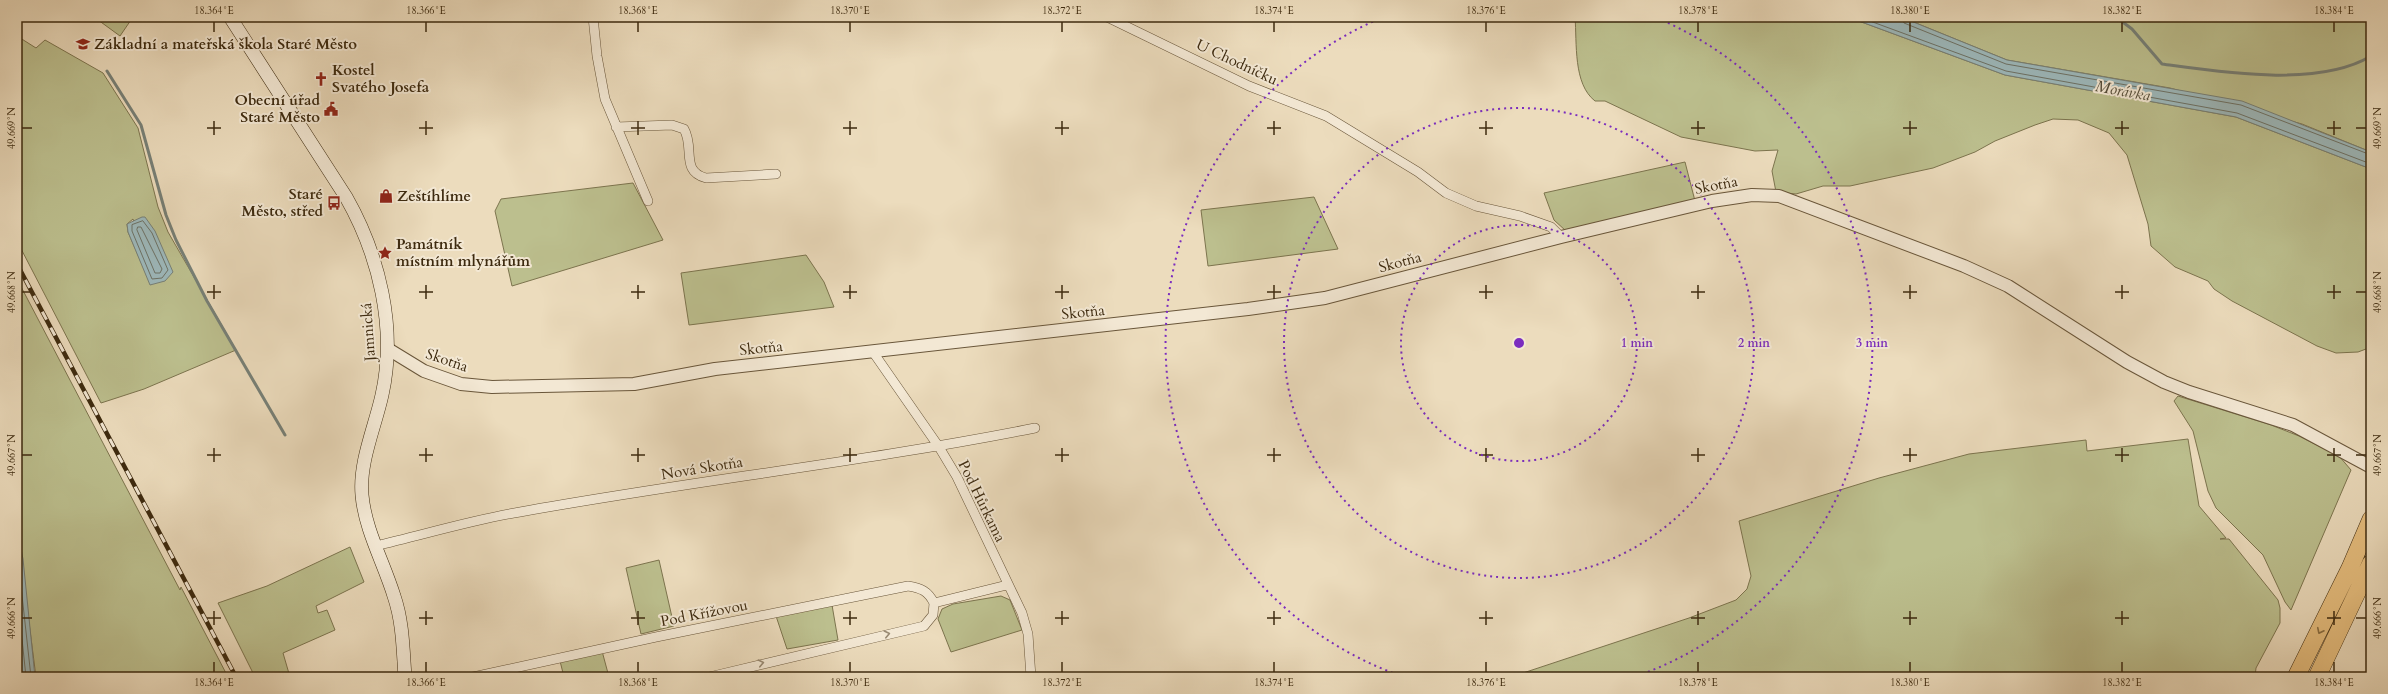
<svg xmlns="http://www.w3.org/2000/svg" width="2388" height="694" viewBox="0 0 2388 694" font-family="Cardo,serif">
<rect width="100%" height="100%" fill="#ecdcbd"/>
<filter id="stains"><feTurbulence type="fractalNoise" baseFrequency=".005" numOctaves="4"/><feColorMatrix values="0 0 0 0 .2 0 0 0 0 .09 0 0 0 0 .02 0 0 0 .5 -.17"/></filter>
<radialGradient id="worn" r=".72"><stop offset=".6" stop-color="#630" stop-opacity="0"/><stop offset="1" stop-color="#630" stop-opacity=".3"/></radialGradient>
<path fill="#bcbf8e" stroke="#7c744e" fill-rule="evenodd" d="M94,17h39l-13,19z
M1575,17h273l157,58 231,42 135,52v182l-5,-2 -8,3 -22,1 -19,-7 -85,-45 -18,-12 -6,-8 -33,-14 -24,-21 -3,-22 -21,-69 -18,-22 -31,-13 -25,-1 -18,6 -40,16 -20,11 -42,16 -83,18h-27l-27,8 -20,-2 -4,-21 6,-21 -23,1 -74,-14 -76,-36h-10c-22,-17 -18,-58 -20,-84z
M1901,17h470v135l-69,-28 -132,-36 -163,-28z
M17,36l19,12 9,-8 58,33 35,55 20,79 10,25 68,118 -92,39 -43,14 -84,-162zM133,219l18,66 -23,-53 -1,-8z
M1685,162l10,39 -129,30 -12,-11 -10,-27z
M633,183l30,57 -151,46 -17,-75 6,-12z
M1314,197l24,52 -130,17 -7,-56z
M806,255l18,27 10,25 -145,18 -8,-52z
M17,279l163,311 1,-3 47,90h-192l-19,-148z
M2178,396l93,29 28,11 40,20 12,14 -60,140 -6,-8 -22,-47 -47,-47 -8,-17 -15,-60 -19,-30z
M2188,439l11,67 27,32 -6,1h9l49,61 2,8v15l-24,45 -1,9h-744l178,-59 47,-18 11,-11 4,-13 -12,-55 140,-43 90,-24 117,-14 1,11z
M350,547l14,35 -48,24 2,7 9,-3 8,20 -52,23 7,24h-35l-37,-74 49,-17z
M659,560l15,66 -33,8 -15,-66z
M1001,596l9,4 12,30 -71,22 -13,-33 4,-10 11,-5z
M832,605l6,35 -51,9 -11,-33z
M602,651l7,26h-45l-4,-16z"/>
<path fill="#9db9bc" stroke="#778077" d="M1848,17h53l106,43 235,41 129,51v17l-135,-52 -231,-42z
M142,217h3l10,14 18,41 -8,9 -15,4 -22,-53 -1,-8z
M17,529l6,30 12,118h-18z"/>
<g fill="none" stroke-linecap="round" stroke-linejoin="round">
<path stroke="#6d7266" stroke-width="1" d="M1859,17l147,54 231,42 134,51
M1901,17l3,6 102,41 235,41 130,50
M143,221l9,12 16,37 -6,8 -10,1 -20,-48v-6z
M138,227h3l21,42 -2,4h-5l-18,-43z
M17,550l14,127
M17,591l9,86"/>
<path stroke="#778077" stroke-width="3" d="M2116,17l16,12 30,35c59,8 156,24 209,-8
M107,71l34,54 25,90 10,25 31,61 78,134"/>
<defs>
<path id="minor" d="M593,17l4,39 8,43 43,102
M1107,17l142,69 77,30 92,56 28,21 30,13 44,10 31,11 10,10
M616,127l56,-2 12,4c11,19 -4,42 22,49l70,-4
M873,352l66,95 18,30 65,136 6,21 3,43
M375,546c48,-11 96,-26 145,-34 171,-31 344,-50 515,-84
M473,677l183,-40 252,-51c13,2 20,5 26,17l73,-18
M709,677l215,-51 9,-11 1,-12"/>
<path id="tertiary" d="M388,349l36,22 37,13 31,3 142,-3 81,-15 533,-60 77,-11 236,-61 151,-36 40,-6 27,1 185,70 44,20 119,76 37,20 25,10 104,33 78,42"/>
<path id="secondary" d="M230,17l116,180c33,58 51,131 36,198 -7,32 -23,67 -20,100 3,35 22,68 32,101 9,26 9,54 11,81"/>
<path id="motorway" d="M2296,677l54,-109 21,-49
M2317,677l54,-114"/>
</defs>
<use href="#minor" stroke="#69563a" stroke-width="10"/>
<use href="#tertiary" stroke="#69563a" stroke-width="14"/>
<use href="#secondary" stroke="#3d2a0f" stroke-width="14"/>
<use href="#motorway" stroke="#3d2a0f" stroke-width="18"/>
<use href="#minor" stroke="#f3e8d4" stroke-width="9"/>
<use href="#tertiary" stroke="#f3e8d4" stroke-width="12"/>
<use href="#secondary" stroke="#f3e8d4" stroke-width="13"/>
<use href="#motorway" stroke="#e6be7e" stroke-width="17"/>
<defs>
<path id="rail" d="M17,264l219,413"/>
</defs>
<use href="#rail" stroke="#3d2a0f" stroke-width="4.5"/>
<use href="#rail" stroke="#f3e8d4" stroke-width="3" stroke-dasharray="9" stroke-linecap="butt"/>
</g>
<defs><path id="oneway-chevron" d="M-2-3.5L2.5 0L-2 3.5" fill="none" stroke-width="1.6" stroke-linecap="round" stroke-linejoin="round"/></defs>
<use stroke="#896d41" href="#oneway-chevron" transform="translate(2320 631) rotate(116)"/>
<g stroke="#988972">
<use href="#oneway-chevron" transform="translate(887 634) rotate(-13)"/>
<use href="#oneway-chevron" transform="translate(761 663) rotate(-13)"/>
</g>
<path fill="none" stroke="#3d2a0f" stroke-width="1.5" d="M214,22v10M426,22v10M638,22v10M850,22v10M1062,22v10M1274,22v10M1486,22v10M1698,22v10M1910,22v10M2122,22v10M2334,22v10M214,121v14M426,121v14M638,121v14M850,121v14M1062,121v14M1274,121v14M1486,121v14M1698,121v14M1910,121v14M2122,121v14M2334,121v14M22,128h10M207,128h14M419,128h14M631,128h14M843,128h14M1055,128h14M1267,128h14M1479,128h14M1691,128h14M1903,128h14M2115,128h14M2327,128h14M2356,128h10M214,285v14M426,285v14M638,285v14M850,285v14M1062,285v14M1274,285v14M1486,285v14M1698,285v14M1910,285v14M2122,285v14M2334,285v14M22,292h10M207,292h14M419,292h14M631,292h14M843,292h14M1055,292h14M1267,292h14M1479,292h14M1691,292h14M1903,292h14M2115,292h14M2327,292h14M2356,292h10M214,448v14M426,448v14M638,448v14M850,448v14M1062,448v14M1274,448v14M1486,448v14M1698,448v14M1910,448v14M2122,448v14M2334,448v14M22,455h10M207,455h14M419,455h14M631,455h14M843,455h14M1055,455h14M1267,455h14M1479,455h14M1691,455h14M1903,455h14M2115,455h14M2327,455h14M2356,455h10M214,611v14M426,611v14M638,611v14M850,611v14M1062,611v14M1274,611v14M1486,611v14M1698,611v14M1910,611v14M2122,611v14M2334,611v14M22,618h10M207,618h14M419,618h14M631,618h14M843,618h14M1055,618h14M1267,618h14M1479,618h14M1691,618h14M1903,618h14M2115,618h14M2327,618h14M2356,618h10M214,662v10M426,662v10M638,662v10M850,662v10M1062,662v10M1274,662v10M1486,662v10M1698,662v10M1910,662v10M2122,662v10M2334,662v10"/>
<g fill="none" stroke="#7b2cbf" stroke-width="2" stroke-dasharray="2 4">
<circle cx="1519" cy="343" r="118"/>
<circle cx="1519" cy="343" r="235"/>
<path d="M1404 677A353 353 0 0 1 1381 18M1657 18A353 353 0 0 1 1634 677"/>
</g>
<defs>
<symbol id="school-bare" viewBox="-9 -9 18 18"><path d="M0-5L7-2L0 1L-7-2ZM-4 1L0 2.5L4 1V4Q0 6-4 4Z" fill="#8f2418" stroke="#f3e8d4" stroke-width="2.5" paint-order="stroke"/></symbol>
<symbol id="church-bare" viewBox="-9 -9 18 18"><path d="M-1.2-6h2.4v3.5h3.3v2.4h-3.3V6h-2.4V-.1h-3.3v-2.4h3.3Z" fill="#8f2418" stroke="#f3e8d4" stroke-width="2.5" paint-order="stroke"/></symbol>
<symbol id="civic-bare" viewBox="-9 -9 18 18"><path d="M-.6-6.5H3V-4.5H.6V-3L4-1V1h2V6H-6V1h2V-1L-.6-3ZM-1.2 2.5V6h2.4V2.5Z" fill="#8f2418" stroke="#f3e8d4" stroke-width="2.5" paint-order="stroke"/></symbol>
<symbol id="shop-bare" viewBox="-9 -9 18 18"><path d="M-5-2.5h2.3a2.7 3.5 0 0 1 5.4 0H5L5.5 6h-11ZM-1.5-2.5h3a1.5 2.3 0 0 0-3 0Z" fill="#8f2418" stroke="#f3e8d4" stroke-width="2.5" paint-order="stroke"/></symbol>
<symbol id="bus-bare" viewBox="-9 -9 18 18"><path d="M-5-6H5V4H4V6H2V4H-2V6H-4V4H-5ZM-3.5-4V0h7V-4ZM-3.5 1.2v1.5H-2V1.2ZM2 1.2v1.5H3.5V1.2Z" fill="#8f2418" stroke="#f3e8d4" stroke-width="2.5" paint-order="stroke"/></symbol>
<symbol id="sight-bare" viewBox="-9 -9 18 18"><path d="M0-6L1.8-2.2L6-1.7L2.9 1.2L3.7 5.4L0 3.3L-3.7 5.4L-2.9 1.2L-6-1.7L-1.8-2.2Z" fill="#8f2418" stroke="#f3e8d4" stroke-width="2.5" paint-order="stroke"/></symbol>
</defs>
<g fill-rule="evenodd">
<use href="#school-bare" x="73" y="34" width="20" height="20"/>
<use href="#church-bare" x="311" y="69" width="20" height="20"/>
<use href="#civic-bare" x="321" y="99" width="20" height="20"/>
<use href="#shop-bare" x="376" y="186" width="20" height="20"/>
<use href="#bus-bare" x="324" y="193" width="20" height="20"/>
<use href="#sight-bare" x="375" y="243" width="20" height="20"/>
</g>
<g text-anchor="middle" stroke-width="4" stroke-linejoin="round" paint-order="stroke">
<g font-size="15" font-weight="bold" fill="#3d2a0f" stroke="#f3e8d4" text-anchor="start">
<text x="94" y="49">Základní a mateřská škola Staré Město</text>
<text x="332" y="75">Kostel<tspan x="332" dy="17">Svatého Josefa</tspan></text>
<text x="320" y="105" text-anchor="end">Obecní úřad<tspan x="320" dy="17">Staré Město</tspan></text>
<text x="323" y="199" text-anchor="end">Staré<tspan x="323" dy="17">Město, střed</tspan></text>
<text x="397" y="201">Zeštíhlíme</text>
<text x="396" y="249">Památník<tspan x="396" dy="17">místním mlynářům</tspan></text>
</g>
<g font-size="15" fill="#3d2a0f" stroke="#f3e8d4">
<text transform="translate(1237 62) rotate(25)" y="5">U Chodníčku</text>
<text transform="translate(1716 185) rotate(-11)" y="5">Skotňa</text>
<text transform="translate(1400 262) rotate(-15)" y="5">Skotňa</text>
<text transform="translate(1083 312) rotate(-6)" y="5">Skotňa</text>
<text transform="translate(368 332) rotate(-94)" y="5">Jamnická</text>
<text transform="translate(761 348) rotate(-6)" y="5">Skotňa</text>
<text transform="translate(447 360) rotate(19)" y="5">Skotňa</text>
<text transform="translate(702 468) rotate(-9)" y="5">Nová Skotňa</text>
<text transform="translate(982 501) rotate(64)" y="5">Pod Hůrkama</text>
<text transform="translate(704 613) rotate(-11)" y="5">Pod Křížovou</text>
</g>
<g font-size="16" font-style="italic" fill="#554e3a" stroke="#f3e8d4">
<text transform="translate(2123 90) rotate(10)" y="6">Morávka</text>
</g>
</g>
<circle cx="1519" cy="343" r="6" fill="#7b2cbf" stroke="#f3e8d4" stroke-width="2"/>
<g font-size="12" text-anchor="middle" font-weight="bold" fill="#7b2cbf" stroke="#f3e8d4" stroke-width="4" stroke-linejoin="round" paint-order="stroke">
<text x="1637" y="347">1 min</text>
<text x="1754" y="347">2 min</text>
<text x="1872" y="347">3 min</text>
</g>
<rect width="2388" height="694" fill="none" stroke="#ecdcbd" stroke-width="44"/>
<rect x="22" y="22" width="2344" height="650" fill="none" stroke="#3d2a0f" stroke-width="1.5"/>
<g font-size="10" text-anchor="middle" fill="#3d2a0f">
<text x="214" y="14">18.364°E</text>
<text x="426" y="14">18.366°E</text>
<text x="638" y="14">18.368°E</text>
<text x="850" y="14">18.370°E</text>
<text x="1062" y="14">18.372°E</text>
<text x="1274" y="14">18.374°E</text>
<text x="1486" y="14">18.376°E</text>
<text x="1698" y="14">18.378°E</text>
<text x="1910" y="14">18.380°E</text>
<text x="2122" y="14">18.382°E</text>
<text x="2334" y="14">18.384°E</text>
<text transform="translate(11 128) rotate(-90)" y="4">49.669°N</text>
<text transform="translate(2377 128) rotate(-90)" y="4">49.669°N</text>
<text transform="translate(11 292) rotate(-90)" y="4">49.668°N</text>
<text transform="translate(2377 292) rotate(-90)" y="4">49.668°N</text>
<text transform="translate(11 455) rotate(-90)" y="4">49.667°N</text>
<text transform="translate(2377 455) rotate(-90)" y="4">49.667°N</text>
<text transform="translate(11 618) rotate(-90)" y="4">49.666°N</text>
<text transform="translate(2377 618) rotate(-90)" y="4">49.666°N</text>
<text x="214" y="686">18.364°E</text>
<text x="426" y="686">18.366°E</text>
<text x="638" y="686">18.368°E</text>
<text x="850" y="686">18.370°E</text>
<text x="1062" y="686">18.372°E</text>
<text x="1274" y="686">18.374°E</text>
<text x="1486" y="686">18.376°E</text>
<text x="1698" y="686">18.378°E</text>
<text x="1910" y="686">18.380°E</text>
<text x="2122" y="686">18.382°E</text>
<text x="2334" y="686">18.384°E</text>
</g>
<rect width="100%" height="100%" filter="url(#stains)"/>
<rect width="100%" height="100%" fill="url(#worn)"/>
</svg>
